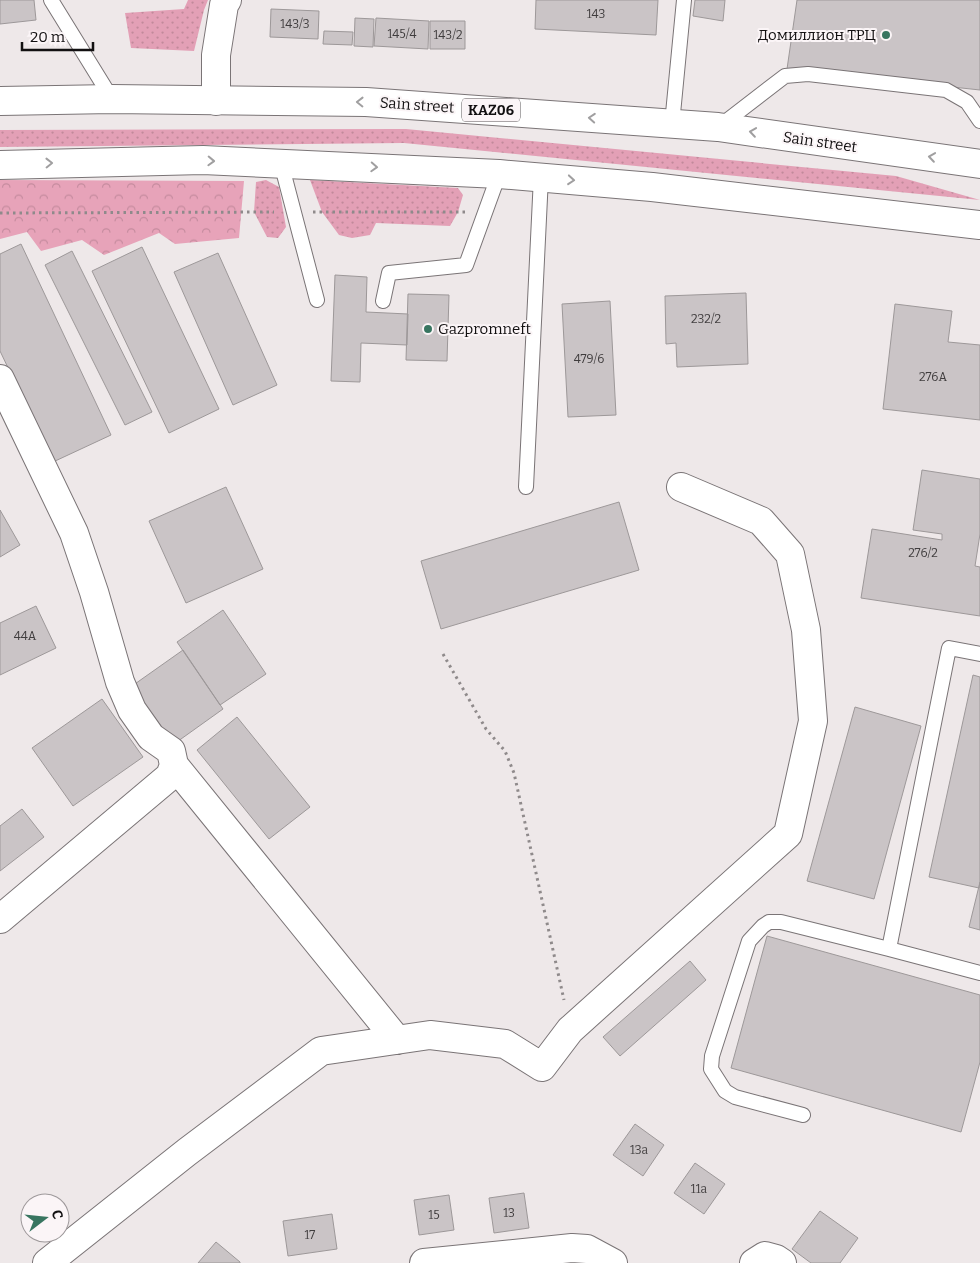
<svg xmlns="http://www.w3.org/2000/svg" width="980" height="1263" viewBox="0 0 980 1263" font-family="Bitter,serif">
<defs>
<pattern id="grass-dots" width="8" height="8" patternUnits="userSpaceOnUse" patternTransform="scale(1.25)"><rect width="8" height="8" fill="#e3a0b6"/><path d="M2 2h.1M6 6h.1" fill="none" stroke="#c2899b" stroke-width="1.8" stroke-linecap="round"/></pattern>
<pattern id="forest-crowns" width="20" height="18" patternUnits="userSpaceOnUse" patternTransform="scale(1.25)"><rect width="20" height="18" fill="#e7a3b9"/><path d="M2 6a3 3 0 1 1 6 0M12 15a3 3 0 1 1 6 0" fill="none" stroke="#c58b9e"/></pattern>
</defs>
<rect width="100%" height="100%" fill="#eee8e9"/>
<path fill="url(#grass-dots)" d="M188,0h20l-4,10 -10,41 -63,-3 -6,-35 59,-4z
M406,129l490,47 84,24 -576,-57 -404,4v-17z
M266,180l13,7 7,40 -8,11 -11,-1 -13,-25 2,-30z
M310,180l148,8 5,7 -5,17 -8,14 -74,-3 -6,12 -18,3 -13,-3 -17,-23z"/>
<path fill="url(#forest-crowns)" d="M0,180l244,1 -5,57 -64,6 -16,-11 -55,22 -22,-15 -41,11 -14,-19 -27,7z"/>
<path fill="#cac4c6" stroke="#9d9899" d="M0,0h34l2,20 -36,4z
M536,0h122l-2,35 -121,-6z
M695,0h30l-2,21 -30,-5z
M797,0h183v90l-193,-21z
M271,9l48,2 -1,28 -48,-2z
M355,18l19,1 -1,28 -19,-1z
M376,18l53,3 -1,28 -54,-3z
M430,21h35v28h-35z
M324,31l29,1 -1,13 -29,-1z
M21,244l90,191 -58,27 -53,-111v-97z
M142,247l77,162 -50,24 -77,-162z
M72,251l80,161 -27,13 -80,-160z
M218,253l59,132 -44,20 -59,-133z
M335,275l32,2 -1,35 42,2 -1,31 -46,-2 -1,39 -29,-1z
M746,293l2,71 -71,3 -1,-24 -10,1 -1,-48z
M408,294l41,1 -2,66 -41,-1z
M610,301l6,114 -48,2 -6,-113z
M895,304l57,7 -4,31 32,3v75l-97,-11z
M922,470l58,9v55l-5,32 5,1v49l-119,-18 11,-69 70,11v-6l-29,-4z
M226,487l37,82 -77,34 -37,-82z
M619,502l20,68 -198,59 -20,-68z
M0,510l20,35 -20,12z
M36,606l20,42 -56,27v-52z
M223,610l43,64 -46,31 -43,-63z
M183,650l40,59 -49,35 -42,-58z
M973,675l7,2v205l-1,6 -50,-11z
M102,699l41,58 -70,49 -41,-58z
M855,707l66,19 -47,173 -67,-18z
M237,717l73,90 -41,32 -72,-89z
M22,809l22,28 -44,34v-45z
M980,882v48l-11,-3z
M767,936l213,59v67l-19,70 -230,-64z
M690,961l16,19 -86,76 -17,-19z
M635,1124l29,21 -21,31 -30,-21z
M695,1163l30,21 -21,30 -30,-21z
M524,1193l5,35 -35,5 -5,-35z
M449,1195l5,35 -35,5 -5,-35z
M820,1211l38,27 -18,25h-29l-19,-14z
M332,1214l5,35 -49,7 -5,-35z
M216,1242l24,20v1h-42z"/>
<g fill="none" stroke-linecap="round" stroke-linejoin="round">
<defs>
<path id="lane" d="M51,0l61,99
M672,124l12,-124
M720,126l65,-50 23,-2 138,16 21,12 13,19
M281,163l36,137
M383,301l6,-28 77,-8 33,-91
M526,487l15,-310
M980,654l-31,-6 -60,301 91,24
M803,1115l-68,-18 -10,-6 -14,-22 1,-13 37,-115 14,-15 6,-4h12l108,27"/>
<path id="street" d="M216,101v-46l8,-50 3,-5
M0,379l74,154 20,59 26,90 12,28 19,27 20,14 3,14 223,275
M0,919l170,-143 4,-11
M47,1263l140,-111 134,-101 109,-16 75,9 37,23 28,-37 218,-196 25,-113 -7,-91 -16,-76 -29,-33 -80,-34
M424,1263l148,-15 15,1 26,14
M754,1263l11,-7 11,3 6,4"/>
<path id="highway" d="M0,101l112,-2 254,3 352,25 262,37
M0,165l203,-5 296,14 153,13 328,38"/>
</defs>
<use href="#lane" stroke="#7a7476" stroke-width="16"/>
<use href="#street" stroke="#7a7476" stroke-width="30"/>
<use href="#highway" stroke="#7a7476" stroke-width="30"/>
<path stroke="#8f8a8b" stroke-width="3" stroke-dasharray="2.5 4" stroke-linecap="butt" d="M313,212h154
M0,213l274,-1
M443,654l43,75 19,22 9,22 50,227"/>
<use href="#lane" stroke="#fff" stroke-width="14"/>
<use href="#street" stroke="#fff" stroke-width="28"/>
<use href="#highway" stroke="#fff" stroke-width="28"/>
</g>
<defs><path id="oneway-chevron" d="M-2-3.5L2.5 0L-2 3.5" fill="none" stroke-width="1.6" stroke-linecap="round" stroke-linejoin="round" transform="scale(1.25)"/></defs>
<g stroke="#a09fa0">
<use href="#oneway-chevron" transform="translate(360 102) rotate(-179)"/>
<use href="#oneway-chevron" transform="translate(592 118) rotate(-176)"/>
<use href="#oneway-chevron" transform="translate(753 132) rotate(-172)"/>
<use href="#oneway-chevron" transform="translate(932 157) rotate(-172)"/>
<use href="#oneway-chevron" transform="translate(211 161) rotate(2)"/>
<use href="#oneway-chevron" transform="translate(49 163) rotate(-1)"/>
<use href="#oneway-chevron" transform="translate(374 167) rotate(3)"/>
<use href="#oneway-chevron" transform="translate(571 180) rotate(5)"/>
</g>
<g fill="#387560" stroke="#fbf5f7" stroke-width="2">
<circle cx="886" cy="35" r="5"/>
<circle cx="428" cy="329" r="5"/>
</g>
<g text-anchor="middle" stroke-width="4" stroke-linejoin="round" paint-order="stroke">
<g font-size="12" fill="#403d3e">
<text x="596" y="18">143</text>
<text x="295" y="28">143/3</text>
<text x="402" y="38">145/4</text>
<text x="448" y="39">143/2</text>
<text x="706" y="323">232/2</text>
<text x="589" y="363">479/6</text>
<text x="933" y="381">276А</text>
<text x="923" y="557">276/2</text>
<text x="25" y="640">44А</text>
<text x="639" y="1154">13а</text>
<text x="699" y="1193">11а</text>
<text x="509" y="1217">13</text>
<text x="434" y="1219">15</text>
<text x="310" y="1239">17</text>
</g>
<rect fill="#fbf5f7" stroke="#585556" stroke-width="1" x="462" y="98.5" width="58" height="23" rx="4"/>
<g font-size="14" font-weight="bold" fill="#121011">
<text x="491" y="115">KАZ06</text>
</g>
<g font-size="15" fill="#121011" stroke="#fbf5f7" text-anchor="end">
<text x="876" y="40">Домиллион ТРЦ</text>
<text x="438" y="334" text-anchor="start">Gazpromneft</text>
</g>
<g font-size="15" fill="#121011" stroke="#fbf5f7">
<text transform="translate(417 105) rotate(4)" y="5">Sain street</text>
<text transform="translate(820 142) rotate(8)" y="5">Sain street</text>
</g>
</g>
<g transform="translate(45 1218) rotate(74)"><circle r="24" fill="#fbf5f7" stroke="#9e999b"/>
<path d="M0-4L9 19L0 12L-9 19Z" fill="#387560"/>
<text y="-8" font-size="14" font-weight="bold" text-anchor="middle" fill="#121011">С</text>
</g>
<path d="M22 42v8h71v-8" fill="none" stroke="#121011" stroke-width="2.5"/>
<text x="30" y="42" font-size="15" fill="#121011" stroke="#fbf5f7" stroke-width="4" paint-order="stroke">20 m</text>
</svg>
